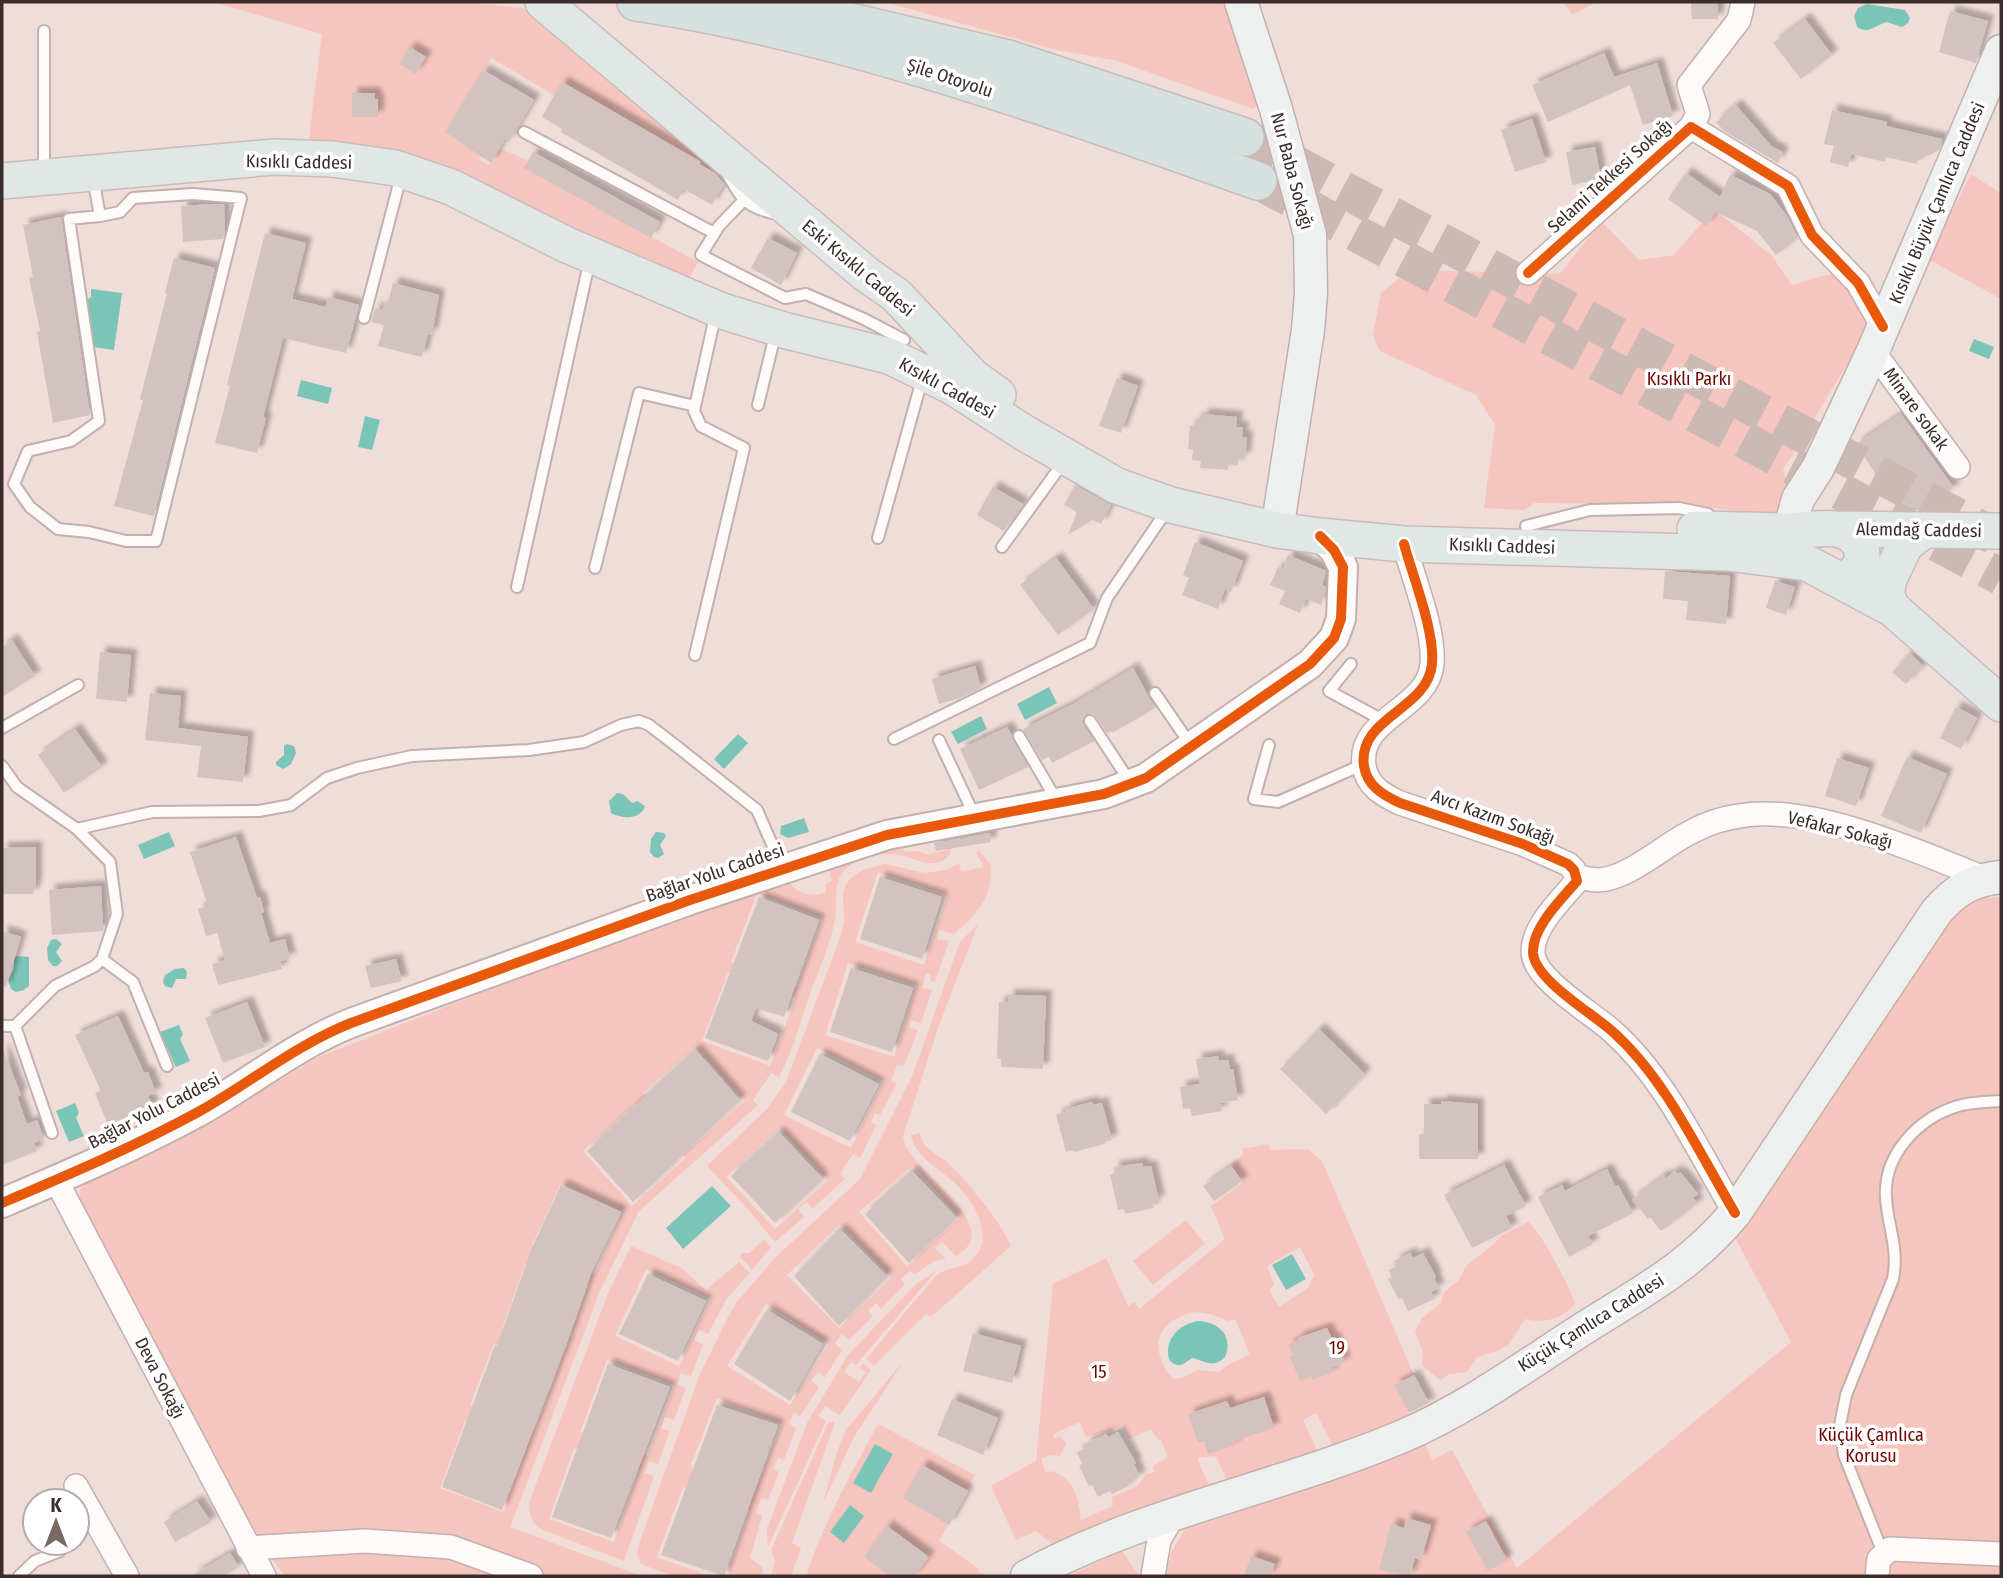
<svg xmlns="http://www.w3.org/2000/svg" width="2003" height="1578" viewBox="0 0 2003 1578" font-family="'Fira Sans Condensed',sans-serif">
<defs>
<filter id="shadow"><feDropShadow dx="6" dy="-6" stdDeviation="2" flood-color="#0004"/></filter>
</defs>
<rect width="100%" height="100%" fill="#f0dcd8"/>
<path fill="#f6c5bd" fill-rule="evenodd" d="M213,2h251l59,6 199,164 5,8 -28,-16 1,-2 -137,-80 -9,13 -63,-37 -46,74 18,12 9,-13 14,16 -7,13 10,5 11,-17 28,13 -3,7 173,94 -10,18 -103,-43 -140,-67 -69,-23 -68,-1 14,-112z
M884,2h343l35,101 -9,6 -139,-49 -53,-9z
M1563,2h34l-25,13z
M1971,174l30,19v106l-73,-40z
M1714,209l58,47 20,29 45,-13 32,56 -86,142 5,17 -13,28 -96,-11 -145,-1 -10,7 -40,-2 11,-83 -19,-30 -96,-44 -7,-16 8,-42 28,-23 151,4 41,-53 38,39 35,-5z
M901,846l4,6 12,-1 11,4 22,-6v5c-16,21 -40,-1 -60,0 -13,0 -30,4 -41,12 -19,15 -10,34 -14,54 -5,24 -15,48 -24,71 -10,29 -18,59 -32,86l-8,-4 -18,27 5,5 -119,106 -39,80 -90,236 132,49h-358l-31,-47 -174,-326 1,-14 8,-7 111,-54 120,-71 284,-112 135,-46 49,-20c8,14 24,19 39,13l-1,-8 7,-3 -4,-15zM757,893l66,25 -26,69 -66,-25zM728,972l68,25 -26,69 -68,-25zM695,1046l50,55 -53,46 -49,-54zM636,1103l50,55 -54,48 -49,-55zM561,1183l62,29 -28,62 -63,-29zM525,1264l63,22 -23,65 -63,-22zM494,1343l65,25 -24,62 -65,-25zM465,1421l63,23 -25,68 -63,-24z
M979,850l11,14c3,35 -12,48 -36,70l-15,-4 -2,9 12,2 -14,41 -5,-1v-7l-4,-1 -4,15 10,2 -11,33 -10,-3 -2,7 9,3 -14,36 -7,-1 -6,16 6,2 -17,32 -6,-2 -3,9 5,3 -16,33 -7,-4 -13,20 5,5 -33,30 -5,-7 -9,7 6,8 -29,25 -29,-35 -39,-41 60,-57 19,-27 55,-147 3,-14 -1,-28 3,-9 5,-6 12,-8 22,-6 39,9 21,-3 14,-6 2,8 23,-5 -8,-14zM878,872l70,23 -24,70 -69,-23zM848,963l69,22 -23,72 -69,-22zM817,1048l67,33 -33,67 -67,-33zM779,1128l49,52 -53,49 -49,-52z
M2001,897v679h-835l5,-23 14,-24 240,-85 7,16 20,-10 65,118 274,-226 -59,-110 191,-286 49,-47z
M978,924l-39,101 -36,111c2,34 108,90 53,120l-14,-14 -7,6 11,11 -12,2 -19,13 -5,-3 -9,8 4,5 -24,25 -5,-6 -8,8 5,5 -24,24 -7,-6 -7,9 7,7 -17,27 -7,-5 -7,9 8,6 -19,29 -6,-4 -5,12 7,4 -12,32 -6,-3 -5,12 6,3 -11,28 -7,-2 -5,15 6,3 -12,42 12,9 1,9h-36l23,-65 -67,-24 -26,70 52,19h-36l-32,-12 -4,-9 3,-14 60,-167 27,-55 9,-16 39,-45 85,-79 53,-105 47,-132zM913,1165l47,53 -53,48 -48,-54zM840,1224l52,53 -53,51 -52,-53zM766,1304l63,40 -39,61 -63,-39zM717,1398l65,26 -27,68 -65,-25z
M920,1133c1,14 14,19 24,27 21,17 56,61 67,86l-80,71 -5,-3 -52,52 -8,-7c23,-27 46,-56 70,-83 8,-8 20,-7 30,-12 33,-19 10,-60 -9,-79 -16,-16 -42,-27 -46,-50z
M1268,1144l2,6 38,-1 14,12 92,214 -20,10 16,30 -75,35 -19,-37 -13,7 16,35 -91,27 -12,-26 -19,2 13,30 -155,58 -19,-15 -20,9 -25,-54 45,-25 17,-177 53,-26 22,48 6,-4 5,7 86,-70 -14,-33 32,-23 -12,-19 12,-9 -1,-6zM1300,1247l14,28 -6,13 -29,19 -10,-17 5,-6 -7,-18zM1198,1312l16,3 14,6 7,-2 15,35 -22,11 -9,7 -21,-2 -16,8 -7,1c-8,-5 -12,-14 -15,-23 -8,-26 15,-42 38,-44zM1080,1422l6,15 27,-7 9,-6 7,15 22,-10 7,11h3l7,17 -15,9 2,6 -9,2 -9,12 -25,11 1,9 -32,14c-3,-23 -6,-42 -31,-49l-4,2 -5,-14 9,-4 10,1 6,-13 -6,-7 -6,3 -1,-5z
M1186,1220l19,24 -52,41 -20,-24z
M1528,1222c12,8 43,67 47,82 -14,15 -30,20 -50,15l-16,25 -10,6 -22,7 -10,15 -18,2 -9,6 -17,-14 -1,-17 -7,-17 7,-14 19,-15 3,-11 14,-11 9,-16 27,-21 7,-8z
M764,1240l7,7 -19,23 -12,-14 3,-3h6z
M631,1246l50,22 25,22 33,-28 11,11 -23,25 -19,36 -9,-4 -5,10 9,5 -12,31 -10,-3 -4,11 9,4 -12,32 -9,-3 -4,11 9,3 -12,33 -9,-3 -5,12 10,3 -30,85 -81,-31c-13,-8 -14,-16 -13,-30l79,-209zM646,1269l65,30 -32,67 -64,-30zM607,1360l68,25 -27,71 -68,-24zM574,1448l65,23 -25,71 -65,-23z
M937,1270l-81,95 -5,-3 -7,10 15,10 7,-10 -6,-4 2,-5 9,7 -31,45 -15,-9 -7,10 8,5 -58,126 -1,-18 40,-106 41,-68 66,-69z
M903,1362l-49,75 -31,66 14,-51 9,-22z
M835,1422l-43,121 9,5 -10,28h-20l4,-15 -4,-11 57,-127z
M878,1424l97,51 -36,66 36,25 8,10h-177c18,-54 45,-102 72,-152z
M1122,1551l17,25h-71z"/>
<path fill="#7bc5b8" d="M1867,4l38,6 5,8 -2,5 -6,4 -15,-5c-12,3 -18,13 -30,5l-3,-11 4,-8z
M91,289l31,4 -8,57 -21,-3 -7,-46 5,-4z
M1974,339l20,8 -5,12 -20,-8z
M301,380l31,8 -4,16 -31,-8z
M365,416l15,4 -8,30 -14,-3z
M1049,687l8,16 -32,17 -8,-16z
M981,716l6,13 -29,15 -7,-12z
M738,734l10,9 -24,26 -10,-10z
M286,744l8,2 2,7 -5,11 -8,5 -7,-4v-3l8,-7v-9z
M617,793l6,1 9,9 5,-2 8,5c-4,14 -23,13 -34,7l-2,-12z
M804,818l5,14 -21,6 -8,-4 1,-8z
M169,832l6,14 -31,13 -6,-14z
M656,832l8,1 2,3 -6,9 4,9 -6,4 -4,-1 -4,-5 1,-13z
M56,939l6,5 -6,8 6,9 -5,5h-4l-5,-6 -1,-12 4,-8z
M14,956l15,1v29l-5,4 -8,2 -5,-3 -3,-9 6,-11z
M184,968l3,4 -1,7h-10l-4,9 -7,-2 -2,-4 2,-7 10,-6z
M179,1025l4,9 -3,5 10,22 -14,6 -16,-35z
M75,1103l4,10 -3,5 8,18 -15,6 -13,-31z
M712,1186l19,20 -48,43 -17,-21z
M1292,1254l14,25 -20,11 -14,-25z
M1198,1321c21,1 36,15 27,36 -11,11 -19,5 -32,1 -5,2 -10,8 -15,7 -14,-1 -11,-22 -5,-29 6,-9 15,-13 25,-15z
M875,1444l18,10 -22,39 -18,-10z
M850,1505l14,11 -20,27 -14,-11z"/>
<path fill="#d3c3c0" filter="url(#shadow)" d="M1691,2h27v17h-26z
M1950,11l38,10 -12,42 -37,-11z
M1805,19l27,36 -31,24 -28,-36z
M410,47l16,10 -11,17 -16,-10z
M1604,53l10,24 43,-14 16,53 -30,9 -13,-40 -82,37 -16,-37z
M483,70l51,30 -25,42 -4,-3 -14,24 -46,-31z
M562,82l139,80 -2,2 16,9 9,11 -12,21 -28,-16 -6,11 -117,-68 1,-3 -20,-12z
M352,93h23v6h3v18h-26z
M1736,105l36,42 11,5 -5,11 -54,-32 -8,-9z
M1832,110l55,12 -1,4 56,13 -2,8 -1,3 -22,11v3l-31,-7 -1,5 -34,-8 -3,13 -18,-5 4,-16 -10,-2z
M1532,119l14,43 -31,10 -14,-42z
M1595,147l6,32 -29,6 -6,-33z
M533,152l127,70 -9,16 -127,-70z
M1686,173l34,24 10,-22 40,19 17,22 11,22 -22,17 -19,-24 -41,-19 -10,14 -38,-27z
M213,204h11l1,24 -2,11 -40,3 -2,-36z
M61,217l29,198 -37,8 -16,-91 3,-1 -11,-53 4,-1 -10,-52z
M265,233l41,10 -14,56 34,8 2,-10 31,8 -13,48 -63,-15 -20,79 3,1 -9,35 -42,-10 15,-57 -3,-1z
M768,238l29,15 -16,32 -30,-17z
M174,258l41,10 -61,248 -40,-10 29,-106 -3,-1 27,-105 -2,-1z
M393,283l46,12 -7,40 -4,-1 -6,23 -44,-11 6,-21 -13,-3 4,-14 7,2 3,-8 3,1z
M1117,378l21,8 -17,47 -22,-7z
M1203,414l34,3 -1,10h7l-1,10h5l-2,21 -6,-1 -1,8 -10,-1v6l-28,-2 1,-7 -9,-1 1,-10 -5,-1 2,-24 5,1 1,-7h6z
M1901,414l53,74 -33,22h-22l-43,-66z
M1075,485l36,20 -10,19 -9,-4 -24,15 9,-23 -13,-7z
M993,487l30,17 -19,27 -27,-16z
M1195,542l48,19 -12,31 -6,-3 -7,20 -36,-14 7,-17 -6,-3z
M1288,555l38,16 -4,15 4,1 -1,6 -4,12 -15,-6 -6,14 -21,-9 6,-13 -15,-6 8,-18 5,2z
M1056,558l38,51 -36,26 -38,-50z
M1665,571l65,5 -4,48 -40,-4 2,-19 -25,-2z
M1775,581l20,6 -9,28 -20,-7z
M12,640l23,36 -33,21v-50z
M100,652l31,3 -4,47 -31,-3z
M1910,653l13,13 -17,18 -14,-12z
M975,666l6,22 -21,10 -21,6 -7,-25z
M1133,668l22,40 -43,25 -1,-2 -4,2 -13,-19h-8l-4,8 12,19 -42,22 -3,-6 -7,3 -19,-31 50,-25z
M150,693l31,3 -3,32 70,9 -5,45 -46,-5 4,-31 -56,-6z
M1956,707l21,11 -16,31 -21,-11z
M1007,727l21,40 -49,23 -19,-41z
M75,729l27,38 -38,26 -26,-38z
M1907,757l40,17 -26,59 -40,-17z
M1837,758l32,10 -13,38 -31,-10z
M990,833l1,9 -55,9 -2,-8z
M236,837l21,61 3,-1 4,15 -3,1 9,30 15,-4 5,20 -10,2 2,8 -64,16 -6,-21 13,-4 -8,-27 -11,3 -8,-27 10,-3 -18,-54z
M36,847v37l-3,10h-31v-46z
M880,877l62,20 -20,62 -62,-20z
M101,886l2,45 -51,4 -3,-45z
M759,897l60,23 -35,97 -28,-9 -5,13 27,13 -10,27 -63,-23z
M2,931l19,6 -15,50h-4z
M396,959l6,22 -31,7 -6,-22z
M851,968l62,20 -21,64 -62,-20z
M1008,995l38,1 -3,73 -42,-2v-8h-4l2,-57h9z
M247,1002l18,45 -42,16 -18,-45z
M118,1016l26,57 4,-1 8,21 -8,3 5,11 -45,18 -13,-32 6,-2 -26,-56z
M1319,1029l46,45 -39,40 -46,-45z
M2,1047l19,48 -4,2 10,27 10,-4 7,19 -10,4 3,8 -35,14z
M695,1049l45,51 -107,102 -46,-51z
M820,1054l59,30 -29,57 -59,-29z
M1218,1056l1,5 9,-1 2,10 3,-1 5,31 -18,3 2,8 -30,5 -2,-8 -7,1 -3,-22 20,-3 -4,-25z
M1441,1101l37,3v55h-59v-25h5v-30h17z
M1092,1102l1,3 9,-2 10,37 -8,2 1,2 -31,8 -1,-2 -7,2 -10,-37 10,-3 -1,-3z
M779,1132l44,47 -48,44 -44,-47z
M1142,1163l1,4 8,-1 8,35 -7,2 2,5 -29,6 -1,-5 -6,1 -8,-35 5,-2 -2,-6z
M1504,1165l22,41 -20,10 6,12 -40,20 -28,-53z
M1231,1166l11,15 -28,20 -11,-15z
M1607,1169l8,17 3,-1 15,28 -45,23 5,8 -24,13 -31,-60 24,-12 3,6z
M912,1171l45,47 -48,45 -44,-49z
M1675,1171l3,3 2,-2 18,22 -5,4 5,5 -35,27h-3l-10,-13 -2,2 -16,-19 32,-25 2,3z
M561,1185l60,27 -29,59 -27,77 -63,162 -60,-23 53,-142 2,1 35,-98z
M840,1229l47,47 -48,50 -45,-50z
M1410,1253l3,5 10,-5 13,24 -2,1 5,10 -8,4 3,7 -26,12 -6,-13 -3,2 -11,-21 4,-2 -4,-7 9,-4 -3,-5z
M648,1274l58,27 -28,60 -59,-27z
M767,1310l56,34 -33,57 -56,-37z
M1327,1328l5,11 2,-1 11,24 -14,6 2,4 -21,8 -1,-4 -11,5 -10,-24 3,-1 -5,-11 10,-5 -1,-2z
M973,1333l48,13 -9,37 -49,-12z
M608,1364l62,23 -59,151 -59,-21z
M1414,1375l15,28 -20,10 -15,-28z
M1264,1397l10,31 -40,13 2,4 -28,9 -4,-13 -6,2 -10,-29 39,-13 3,7z
M952,1399l46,19 -15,37 -46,-20z
M717,1405l61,20 -54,151 -63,-21z
M1118,1432l18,31 -2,1 6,13 -12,5 1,4 -17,8 -2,-3 -12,6 -6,-12 -3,1 -10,-20 3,-2 -5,-12 10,-5 -2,-3 21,-10 2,3z
M922,1465l46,26 -19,34 -46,-27z
M197,1501l14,21 -36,20 -11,-20z
M1406,1518l25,7 -10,35 -6,-2 -5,18 -31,-6 12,-46 13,4z
M1486,1521l21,39 -19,11 -22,-39z
M887,1526l42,31 -15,19h-24l-26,-19z
M230,1553l9,14 -16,9h-32z
M1251,1556l24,8 -5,12h-26z"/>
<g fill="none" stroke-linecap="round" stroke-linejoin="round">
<path stroke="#ccb9b5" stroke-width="37" stroke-dasharray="37 18" stroke-linecap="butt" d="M1245,137l749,399
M1258,181l743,396"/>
<defs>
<path id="service" d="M44,31v143
M524,132l190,101
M727,173c15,27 18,34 49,41
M93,178l7,38 -31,3 30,202 -28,20 -43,10 -14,33 16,23 28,22 31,3 37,9h30l85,-343 -48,-4 -60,4 -13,14 -20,4
M743,201l-24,25 -18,29 84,43 21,-4 58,25 40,21
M364,318l37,-142
M758,405l18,-74
M1526,526l64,-16 89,-2 29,6
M878,538l45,-162
M1002,547l63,-87
M595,568l44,-175 56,13
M517,587l73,-328
M695,655l49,-207 -43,-22 -7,-15 22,-99
M1351,664l-22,27 57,31
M1155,693l35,51
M1090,721l40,61
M2,728l76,-43
M1019,736l38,65
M894,739l196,-96 17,-45 60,-88
M939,740l36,77
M1269,745l-15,54 24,3 86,-38
M2,766l15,21 60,42 33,33 7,52 -15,45 -7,7 -40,20 -40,40h-13
M77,829l75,-17 107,-1 32,-6 36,-27 30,-10 55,-12 117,-6 55,-8 37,-17 18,-4 10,4 26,20 82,65 25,57
M102,959l31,23 34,84
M15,1026l37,107
M1883,1553l-39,-98 -4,-30 6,-30 47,-116c6,-31 -5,-51 -7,-81 -3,-43 32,-80 72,-92 14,-4 29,-4 43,-5
M19,1576l16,-15 25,-10"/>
<path id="minor" d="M1691,127l7,-13 -9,-29 50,-65 4,-18
M1528,273l163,-146 97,59 24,49 46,48 25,44
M1873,351l85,116
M1404,544c9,33 31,87 28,120 -4,46 -75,53 -68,102 3,20 19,29 36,37l123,41 45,20 6,6 3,11c-16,19 -45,46 -44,72 2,27 59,60 79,78 54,48 86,120 123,182
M1577,876c7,2 14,4 21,4 31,-1 67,-36 95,-49 13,-7 31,-13 46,-15 70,-13 182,36 247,63
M56,1180l208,396
M76,1486l51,90
M248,1548l117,-7 86,6 80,29
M1153,1576l6,-36 14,-24
M1877,1576l2,-17 11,-10 111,5"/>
<path id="tertiary" d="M2,1203c66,-28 134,-57 198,-92 51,-29 96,-66 151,-88l339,-123 197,-65 217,-41 42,-16 164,-114 24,-26 7,-19 2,-52 -9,-17 -14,-14"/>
<path id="secondary" d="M1241,2l35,107 34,126 1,58 -3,37 -31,200
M1789,531l9,-32 20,-31 55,-117 128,-300
M1027,1576c117,-64 253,-88 376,-140 66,-28 126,-73 186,-111 56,-35 103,-60 146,-112l202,-302c20,-22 35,-31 64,-34"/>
<path id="primary" d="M543,2l323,272 30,21 77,82 25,18
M2,181l272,-24 58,2 63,9 56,19 116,58 155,66 65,20 102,25 64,31 70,45 94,54 54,19 106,25 43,6 84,8 324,9 79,10 86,46 108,95
M1695,529c31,0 62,2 93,2 15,0 34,-4 49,-2 32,6 34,45 3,50
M1836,529l165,2
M1893,609l-7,-14 3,-16 16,-34 19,-15"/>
<path id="trunk" d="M636,2c213,32 419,108 622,179
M766,2l242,57 237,78"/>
</defs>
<use href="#service" stroke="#c1b1ae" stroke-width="14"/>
<use href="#minor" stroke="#c1b1ae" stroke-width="26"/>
<use href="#tertiary" stroke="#c1b1ae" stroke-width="32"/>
<use href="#secondary" stroke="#c1b1ae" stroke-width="35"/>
<use href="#primary" stroke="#c7bdba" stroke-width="38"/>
<use href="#trunk" stroke="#c7bdba" stroke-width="40"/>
<use href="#service" stroke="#fdfaf9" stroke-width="10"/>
<use href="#minor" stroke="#fdfaf9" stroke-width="23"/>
<use href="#tertiary" stroke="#fdfaf9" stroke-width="28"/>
<use href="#secondary" stroke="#eef0ef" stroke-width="32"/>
<use href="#primary" stroke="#e0e7e5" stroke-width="35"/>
<use href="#trunk" stroke="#d6e0de" stroke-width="37"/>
<defs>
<path id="cycleway" d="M1528,273l163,-146 97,59 24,49 46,48 25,44
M1404,544c9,33 31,87 28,120 -4,46 -75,53 -68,102 3,20 19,29 36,37l123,41 45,20 6,6 3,11c-16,19 -45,46 -44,72 2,27 59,60 79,78 54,48 86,120 123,182
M2,1203c66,-28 134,-57 198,-92 51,-29 96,-66 151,-88l339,-123 197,-65 217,-41 42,-16 164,-114 24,-26 7,-19 2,-52 -9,-17 -14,-14"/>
</defs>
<use href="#cycleway" stroke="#fff" stroke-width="15"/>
<use href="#cycleway" stroke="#e8590c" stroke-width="10"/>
</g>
<g text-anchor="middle" stroke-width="7" stroke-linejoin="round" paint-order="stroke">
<g font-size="18" fill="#3b2d2a" stroke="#fff">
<text transform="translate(950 78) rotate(18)" y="6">Şile Otoyolu</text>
<text transform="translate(299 162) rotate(1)" y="6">Kısıklı Caddesi</text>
<text transform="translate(1292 171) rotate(75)" y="6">Nur Baba Sokağı</text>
<text transform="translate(1610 176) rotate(-42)" y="6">Selami Tekkesi Sokağı</text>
<text transform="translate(1937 203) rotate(-67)" y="6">Kısıklı Büyük Çamlıca Caddesi</text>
<text transform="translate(858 268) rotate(40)" y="6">Eski Kısıklı Caddesi</text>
<text transform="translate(947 388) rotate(29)" y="6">Kısıklı Caddesi</text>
<text transform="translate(1916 409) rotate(54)" y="6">Minare sokak</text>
<text transform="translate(1919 530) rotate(1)" y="6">Alemdağ Caddesi</text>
<text transform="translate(1502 546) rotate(2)" y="6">Kısıklı Caddesi</text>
<text transform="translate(1493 817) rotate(20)" y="6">Avcı Kazım Sokağı</text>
<text transform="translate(1840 830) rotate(14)" y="6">Vefakar Sokağı</text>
<text transform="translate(715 873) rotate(-19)" y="6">Bağlar Yolu Caddesi</text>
<text transform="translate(154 1111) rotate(-27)" y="6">Bağlar Yolu Caddesi</text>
<text transform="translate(1591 1323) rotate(-32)" y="6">Küçük Çamlıca Caddesi</text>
<text transform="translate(160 1378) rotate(63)" y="6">Deva Sokağı</text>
</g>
<g font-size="18" fill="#6f0602" stroke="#fff">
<text x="1689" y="385">Kısıklı Parkı</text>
<text x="1337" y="1354">19</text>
<text x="1099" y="1378">15</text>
<text x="1871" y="1441">Küçük Çamlıca<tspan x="1871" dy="21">Korusu</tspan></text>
</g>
</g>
<rect width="2003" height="1578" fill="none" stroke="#3b2d2a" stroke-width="7"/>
<g transform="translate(56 1522)"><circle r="33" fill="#ffffff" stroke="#b1abaa" stroke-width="2"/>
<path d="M0-5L12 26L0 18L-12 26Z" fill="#7a6a67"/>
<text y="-10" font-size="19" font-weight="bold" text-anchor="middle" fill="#3b2d2a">K</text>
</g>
</svg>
